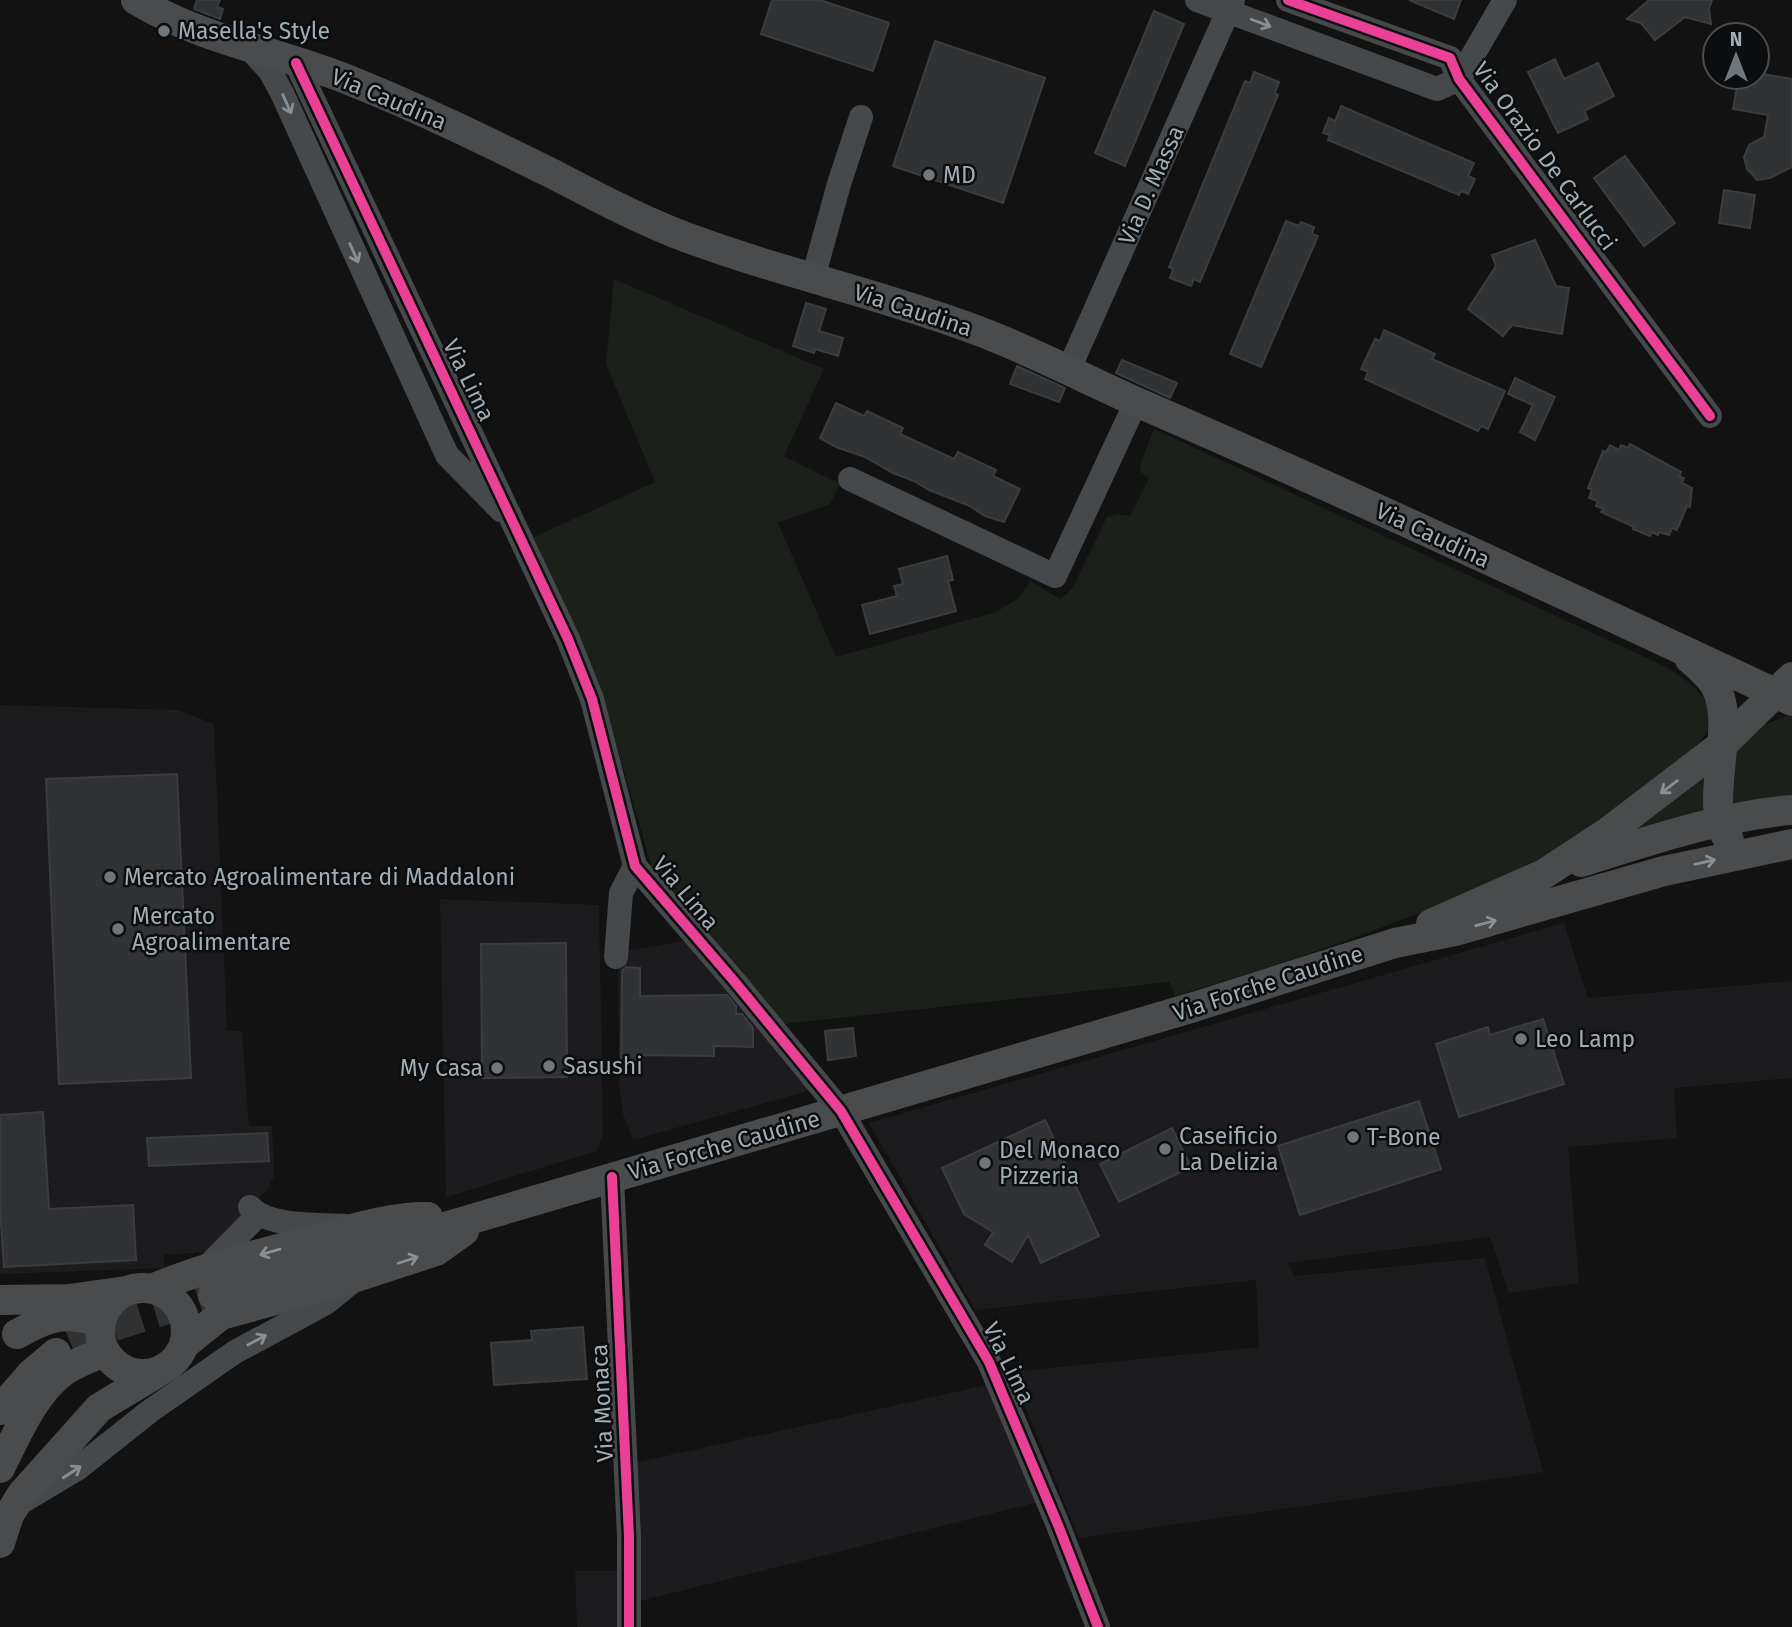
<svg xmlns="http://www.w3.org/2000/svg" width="1792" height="1627" viewBox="0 0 1792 1627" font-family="'Fira Sans',sans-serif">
<rect width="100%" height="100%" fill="#121212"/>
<path fill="#1c1c1e" d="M0,705l178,5 36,14 13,307h15l7,95h23l2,50 -8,15 -60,61 -42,3v13l-164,6z
M440,899l159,6 4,229 -6,17 -151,46z
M1564,923l24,75 204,-17v97l-118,10 3,50 -109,9 11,136 -70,10 -19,-56 -202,26 6,13 191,-18 58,214 -464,66 -68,-166 248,-25 -3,-67 -281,30 -106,-187z
M691,940l118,143 -1,8 -175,49 -10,-26 -4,-29 -1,-116 4,-17z
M987,1385l51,117 -402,100 -2,-139z
M575,1571h43l2,56h-43z"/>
<path fill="#1b211a" d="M614,279l210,90 -40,87 56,28 -10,20 -52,19 58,134 160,-45 23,-14 11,-17 30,18 12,-10 35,-72 10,-3 13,2 19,-38 -8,-6 -1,-7 14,-36 512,238c21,13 50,31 43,60 -5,18 -38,41 -53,52 -25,20 -51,45 -79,62 -32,19 -68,34 -101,48 -98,43 -199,77 -301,107l-6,-14 -386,42 -132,-159 -48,-168 -69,-160 121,-55 -49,-118z
M1792,715v83l-60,9c1,-14 -2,-38 1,-51 6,-22 40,-37 59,-41z
M1705,772l2,41 -72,16z"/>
<path fill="#313233" stroke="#3a3d3f" stroke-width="2" d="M197,0h23l-3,7 6,2 -3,10 -26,-10z
M772,0h48l69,23 -16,48 -112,-37z
M1409,0h52l-7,19z
M1649,0h63l-3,9 2,15 -26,-7 -30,23 -14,-17 -14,-4z
M1154,11l30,13 -59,142 -30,-13z
M935,41l110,37 -42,125 -110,-37z
M1555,59l9,20 34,-16 16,33 -30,15 4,8 -30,14 -30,-61z
M1254,72l25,10 -4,11 3,2 -78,187 -6,-3 -3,7 -21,-8 3,-9 -4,-2 76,-186 5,2z
M1757,73l35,6v88l-22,11 -13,2 -10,-11 -3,-12 5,-12 15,-8 4,-22 -35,-6 6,-32h18z
M1341,106l133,57 -6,13 7,3 -7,15 -7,-3 -2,4 -131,-55 2,-5 -7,-2 6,-15 6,3z
M1625,156l50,67 -31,23 -50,-68z
M1724,190l31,5 -5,33 -31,-5z
M1286,221l13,5 2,-4 13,5 -2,7 6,2 -57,131 -31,-13z
M1535,240l21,46 13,2 -7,46 -50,-9 -9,11 -35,-27 28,-43 -4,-11z
M806,303l20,6 -7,22 24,7 -5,18 -23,-7 -1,4 -21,-7z
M1384,330l51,24 -3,5 73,32 -17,38 -7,-3 -3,5 -113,-52 3,-7 -7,-3 14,-30 5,2z
M1122,360l55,23 -7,15 -54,-25z
M1017,366l48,22 -6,14 -49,-18z
M1515,378l40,19 -20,43 -15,-8 13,-27 -25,-11z
M836,403l28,13 3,-5 36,17 -3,6 54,25 4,-7 38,18 -3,6 27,13 -16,33 -19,-6 -15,-10 -41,-16 -15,-9 -21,-8 -28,-16 -29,-10 -16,-9z
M1630,444l51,28 -2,4 5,2 -2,5 10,5 -2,19 -3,-1 -10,24 -5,-2 -3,7 -10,-3 -1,3 -6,-3 -2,4 -17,-7 1,-2 -33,-15 3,-3 -8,-3 2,-5 -9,-3 3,-8 -4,-2 15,-37 3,1 4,-7 9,5 2,-5 7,3z
M947,556l6,24 -5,1 8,30 -86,23 -8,-29 35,-9 -3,-10 9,-2 -4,-15z
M177,774l14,304 -132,6 -13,-305z
M566,943l1,134 -85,1 -1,-134z
M626,967l14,1v28l87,-1 9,11v8h6l11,14v19l-39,-1v10l-72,-1v18h-21l1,-102z
M1543,1019l21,65 -105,33 -23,-73 52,-17 2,8z
M853,1028l3,28 -28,4 -3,-29z
M1419,1101l22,68 -141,46 -22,-69z
M43,1112l6,97 84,-4 3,55 -132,7 -4,-58v-94z
M1045,1120l54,116 -58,27 -13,-28 -16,27 -27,-17 8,-13 -29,-18 -22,-46z
M1172,1128l19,39 -72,35 -19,-38z
M267,1133l2,28 -120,5 -2,-28z
M583,1327l4,52 -93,6 -3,-42 41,-3 -1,-9z"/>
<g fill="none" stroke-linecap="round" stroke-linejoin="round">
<path stroke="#2f3133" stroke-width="30" stroke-dasharray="30 15" stroke-linecap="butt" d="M71,1344l46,-19 96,-30"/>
<path stroke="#46494b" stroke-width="24" d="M1197,0l240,89 22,-10 46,-79
M1288,0l162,58 9,21 251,337
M249,48l21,23 12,22 165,362 54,55
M296,63l272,576 24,60 43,167 99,115 107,130 148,251 69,163 40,102
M813,278l26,-94 22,-67
M1069,369l164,-369
M850,479l205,97 81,-174
M616,957l5,-64 14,-27
M612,1177l17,360v90
M250,1207c20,21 68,17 96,19
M204,1270l54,-55
M20,1503l57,-34 73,-58 85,-59 91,-49 27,-22"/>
<path stroke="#494b4d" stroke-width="30" d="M136,0c69,42 147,52 220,83 67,27 132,59 197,91 40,21 80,42 122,59 98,38 203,60 301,97 57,21 110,50 165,74 219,95 435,196 651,297
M1690,659c9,8 20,17 26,28 22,44 -15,117 13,153
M1581,862c64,-20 144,-47 211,-52
M1431,924l113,-50 64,-42 114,-87 70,-68
M100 1331a43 43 0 1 1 86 0a43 43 0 1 1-86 0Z
M154,1288c51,-21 105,-34 159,-48 36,-10 77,-24 115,-23
M213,1295l981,-288 201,-64 60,-12 209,-60 128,-27
M0,1300l69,-1 57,-8
M17,1334c22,-12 41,-22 66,-16
M186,1343l35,-28 123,-34 92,-30 28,-20
M0,1410l31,-36 25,-21
M0,1468c17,-34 34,-75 64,-97 13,-9 27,-14 41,-19
M0,1543l9,-28 13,-21 77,-86 58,-35"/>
<defs>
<path id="cycleway" d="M1288,0l162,58 9,21 251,337
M296,63l272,576 24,60 43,167 99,115 107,130 148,251 69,163 40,102
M612,1177l17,360v90"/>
</defs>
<use href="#cycleway" stroke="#0c0d0e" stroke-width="15"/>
<use href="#cycleway" stroke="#ea4096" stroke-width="10"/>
</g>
<defs><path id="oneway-shaft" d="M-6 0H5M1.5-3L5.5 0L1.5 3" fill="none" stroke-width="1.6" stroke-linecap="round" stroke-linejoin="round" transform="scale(1.75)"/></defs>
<g stroke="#868f95">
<use href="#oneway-shaft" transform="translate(1261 23) rotate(21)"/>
<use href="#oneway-shaft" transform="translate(287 104) rotate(66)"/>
<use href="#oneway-shaft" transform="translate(354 253) rotate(66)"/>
<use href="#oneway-shaft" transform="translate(257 1340) rotate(-28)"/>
<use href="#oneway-shaft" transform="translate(72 1472) rotate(-33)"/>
</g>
<g stroke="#879096">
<use href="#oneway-shaft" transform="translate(1669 787) rotate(143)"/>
<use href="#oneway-shaft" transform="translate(1705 862) rotate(-13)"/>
<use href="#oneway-shaft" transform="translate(1486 923) rotate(-15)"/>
<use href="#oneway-shaft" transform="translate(270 1252) rotate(164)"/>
<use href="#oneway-shaft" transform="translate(408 1260) rotate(-18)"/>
</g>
<g fill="#6f777c" stroke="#0c0d0e" stroke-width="2.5">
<circle cx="164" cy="31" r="7"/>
<circle cx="929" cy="175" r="7"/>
<circle cx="110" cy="877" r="7"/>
<circle cx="118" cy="929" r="7"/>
<circle cx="1521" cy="1039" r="7"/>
<circle cx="549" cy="1066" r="7"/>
<circle cx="497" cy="1068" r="7"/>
<circle cx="1353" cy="1137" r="7"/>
<circle cx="1165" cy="1149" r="7"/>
<circle cx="985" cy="1163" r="7"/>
</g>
<g text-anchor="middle" stroke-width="5" stroke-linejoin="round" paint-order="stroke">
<g font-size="23" fill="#a1adb5" stroke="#0c0d0e" text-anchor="start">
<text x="178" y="39">Masella's Style</text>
<text x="943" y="183">MD</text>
<text x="124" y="885">Mercato Agroalimentare di Maddaloni</text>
<text x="132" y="924">Mercato<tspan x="132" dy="26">Agroalimentare</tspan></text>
<text x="1535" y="1047">Leo Lamp</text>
<text x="563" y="1074">Sasushi</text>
<text x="483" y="1076" text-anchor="end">My Casa</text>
<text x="1179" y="1144">Caseificio<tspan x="1179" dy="26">La Delizia</tspan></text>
<text x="1367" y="1145">T-Bone</text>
<text x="999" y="1158">Del Monaco<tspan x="999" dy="26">Pizzeria</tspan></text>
</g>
<g font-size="23" fill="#a1adb5" stroke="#0c0d0e">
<text transform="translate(389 99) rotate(23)" y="8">Via Caudina</text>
<text transform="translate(1545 156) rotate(54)" y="8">Via Orazio De Carlucci</text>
<text transform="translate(1151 185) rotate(-66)" y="8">Via D. Massa</text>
<text transform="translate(913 310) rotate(18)" y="8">Via Caudina</text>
<text transform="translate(469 380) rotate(64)" y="8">Via Lima</text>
<text transform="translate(1433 535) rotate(25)" y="8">Via Caudina</text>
<text transform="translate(686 893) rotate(50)" y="8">Via Lima</text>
<text transform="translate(1268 983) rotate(-18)" y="8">Via Forche Caudine</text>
<text transform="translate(724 1145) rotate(-16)" y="8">Via Forche Caudine</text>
<text transform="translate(1009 1363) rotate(64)" y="8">Via Lima</text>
<text transform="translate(602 1403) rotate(-93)" y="8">Via Monaca</text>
</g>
</g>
<g transform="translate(1736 56)"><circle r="33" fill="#0c0d0e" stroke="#484d51" stroke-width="2"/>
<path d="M0-5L12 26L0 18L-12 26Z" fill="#6f777c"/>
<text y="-10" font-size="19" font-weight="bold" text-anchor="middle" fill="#a1adb5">N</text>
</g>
</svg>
